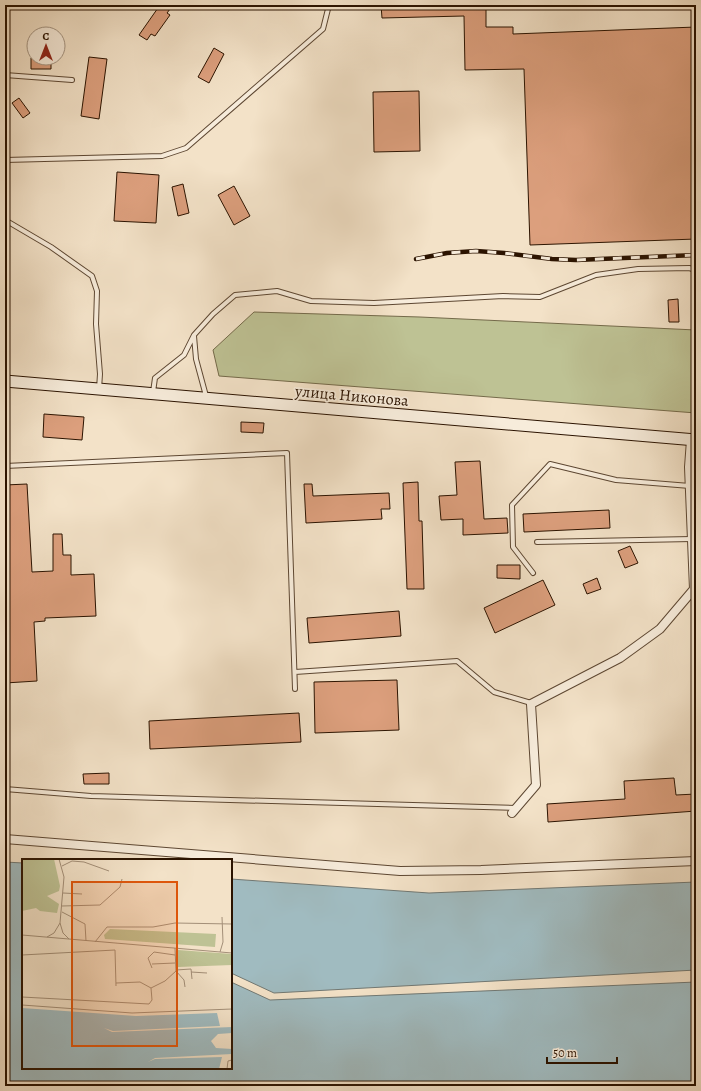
<svg xmlns="http://www.w3.org/2000/svg" width="701" height="1091" viewBox="0 0 701 1091" font-family="Alegreya,serif">
<rect width="100%" height="100%" fill="#f3e2c8"/>
<filter id="stains"><feTurbulence type="fractalNoise" baseFrequency=".005" numOctaves="4"/><feColorMatrix values="0 0 0 0 .2 0 0 0 0 .09 0 0 0 0 .02 0 0 0 .5 -.17"/></filter>
<radialGradient id="worn" r=".72"><stop offset=".6" stop-color="#630" stop-opacity="0"/><stop offset="1" stop-color="#630" stop-opacity=".3"/></radialGradient>
<path fill="#bec294" stroke="#746a4a" d="M254,312l166,5 276,13v83l-477,-37 -6,-26z"/>
<path fill="#a0bbc0" stroke="#717873" d="M5,862l18,1v205h208v-86l39,18 426,-18v104h-691z
M231,879l198,14 267,-11v88l-422,23 -43,-20z"/>
<path fill="#dc9f7d" stroke="#2b1300" d="M160,5h13l-6,8 3,2 -15,21 -4,-2 -4,6 -8,-5z
M381,5h105v22h27v7l183,-7v212l-166,6 -6,-176 -59,1 -1,-54 -82,2z
M214,48l10,6 -15,29 -11,-6z
M89,57l18,2 -8,60 -18,-3z
M31,58h20v11h-20z
M419,91l1,60 -46,1 -1,-60z
M19,98l11,15 -7,5 -11,-15z
M117,172l42,3 -3,48 -42,-2z
M183,184l6,29 -11,3 -6,-29z
M234,186l16,30 -16,9 -16,-30z
M678,299l1,23h-10l-1,-22z
M44,414l40,3 -2,23 -39,-3z
M241,422l23,1 -1,10 -22,-1z
M480,461l4,58 23,-1 1,15 -45,2v-16l-22,1 -2,-24 18,-1 -2,-33z
M418,482l1,39h3l2,68h-17l-4,-106z
M27,484l5,88 21,-1v-37h9l1,21h8v20l23,-1 2,42 -51,2v3l-11,1 3,59 -32,2v-198z
M304,484h8l1,12 76,-3 1,16h-9l1,10 -76,4z
M609,510l1,18 -86,4 -1,-18z
M630,546l8,17 -13,5 -7,-17z
M497,565h23v14l-23,-1z
M597,578l4,11 -14,5 -4,-10z
M543,580l12,25 -60,28 -11,-25z
M399,611l2,25 -92,7 -2,-25z
M397,680l2,50 -84,3 -1,-51z
M299,713l2,29 -151,7 -1,-28z
M109,773v11h-25l-1,-10z
M674,778l2,17 20,-1v17l-148,11 -1,-18 78,-5 -1,-18z"/>
<g fill="none" stroke-linecap="round" stroke-linejoin="round">
<defs>
<path id="lane" d="M5,75l67,5
M5,160l157,-4 24,-8 137,-119 6,-24
M5,220l46,27 41,29 5,15 -1,33 4,50 -1,15
M194,336l2,23 10,37
M153,392l2,-14 29,-23 10,-20 19,-21 22,-19 42,-4 34,10 63,2 129,-7 37,1 56,-22 42,-6 51,-1 7,2
M5,466l282,-13 8,236
M537,542l155,-3
M533,573l-20,-26 -1,-42 38,-41 66,16 74,6
M295,672l162,-11 37,31 37,11
M5,789l86,7 425,12"/>
<path id="street" d="M512,813l24,-28 -5,-81 89,-46 40,-29 34,-40 -5,-122 2,-27
M5,839l395,32 81,-1 215,-9"/>
<path id="secondary" d="M5,381l691,59"/>
</defs>
<use href="#lane" stroke="#5d4732" stroke-width="6"/>
<use href="#street" stroke="#5d4732" stroke-width="10"/>
<use href="#secondary" stroke="#2b1300" stroke-width="13"/>
<use href="#lane" stroke="#f7ecdb" stroke-width="4"/>
<use href="#street" stroke="#f7ecdb" stroke-width="8"/>
<use href="#secondary" stroke="#f7ecdb" stroke-width="11"/>
<defs>
<path id="rail" d="M416,259l31,-6 29,-2 28,2 48,6 24,1 120,-5"/>
</defs>
<use href="#rail" stroke="#2b1300" stroke-width="4.5"/>
<use href="#rail" stroke="#f7ecdb" stroke-width="3" stroke-dasharray="9" stroke-linecap="butt"/>
</g>
<g text-anchor="middle" stroke-width="3.5" stroke-linejoin="round" paint-order="stroke">
<g font-size="16" fill="#2b1300" stroke="#f7ecdb">
<text transform="translate(352 395) rotate(5)" y="6">улица Никонова</text>
</g>
</g>
<g transform="translate(22 859)">
<rect width="210" height="210" fill="#f3e2c8"/>
<path d="M0,0h32l6,27 -1,5 -12,5 12,8 -2,9 -17,-2 -4,-3 -14,3zM88,70l106,5 -1,13 -110,-8 -1,-4zM156,91l54,4v11l-54,2z" fill="#bec294"/>
<path d="M0,149l114,8 81,-3 3,13 -107,5 -9,-3 8,4 120,-5v6l-14,1 -7,7 5,7 16,1v5l-77,4 -7,4 7,-3 67,-2 -3,12h-197z" fill="#a0bbc0"/>
<path fill="none" stroke="#a38f78" stroke-width="1" d="M37,0l5,18 -4,46 3,10 6,6M40,7l10,-5 12,1 25,9M41,34l19,1M40,47l38,-1 20,-18 2,-8M40,53l23,12 1,17M0,76l210,18M25,78l7,-4 6,-10M73,83l12,-15h46l22,-4 57,1M198,93l3,-10 -1,-25M0,96l93,-5 1,36M130,105l23,-1M130,109l-4,-10 6,-6 21,3M154,111l15,-1 1,10M154,112l8,9 1,7M169,113l16,1M94,124l24,-1 11,6M0,138l127,7M127,145l3,-4 -1,-12 14,-7 11,-10 -1,-23M0,146l110,8 100,-4M205,210l1,-8 4,-1"/>
<path fill="#df560b" fill-opacity="0.15" stroke="#df560b" stroke-width="2" d="M50,23h105v164h-105z"/>
<rect width="210" height="210" fill="none" stroke="#2b1300" stroke-width="2"/>
</g>
<rect width="701" height="1091" fill="none" stroke="#f3e2c8" stroke-width="20"/>
<rect x="6" y="6" width="689" height="1079" fill="none" stroke="#2b1300" stroke-width="2"/>
<rect x="10" y="10" width="681" height="1071" fill="none" stroke="#2b1300"/>
<g transform="translate(46 46)"><circle r="19" fill="#f7ecdb" stroke="#a59583"/>
<path d="M0-3L7 15L0 10L-7 15Z" fill="#8f2418"/>
<text y="-6" font-size="11" font-weight="bold" text-anchor="middle" fill="#2b1300">С</text>
</g>
<path d="M547 1057v6h70v-6" fill="none" stroke="#2b1300" stroke-width="2"/>
<text x="553" y="1057" font-size="12" fill="#2b1300" stroke="#f7ecdb" stroke-width="3" paint-order="stroke">50 m</text>
<rect width="100%" height="100%" filter="url(#stains)"/>
<rect width="100%" height="100%" fill="url(#worn)"/>
</svg>
